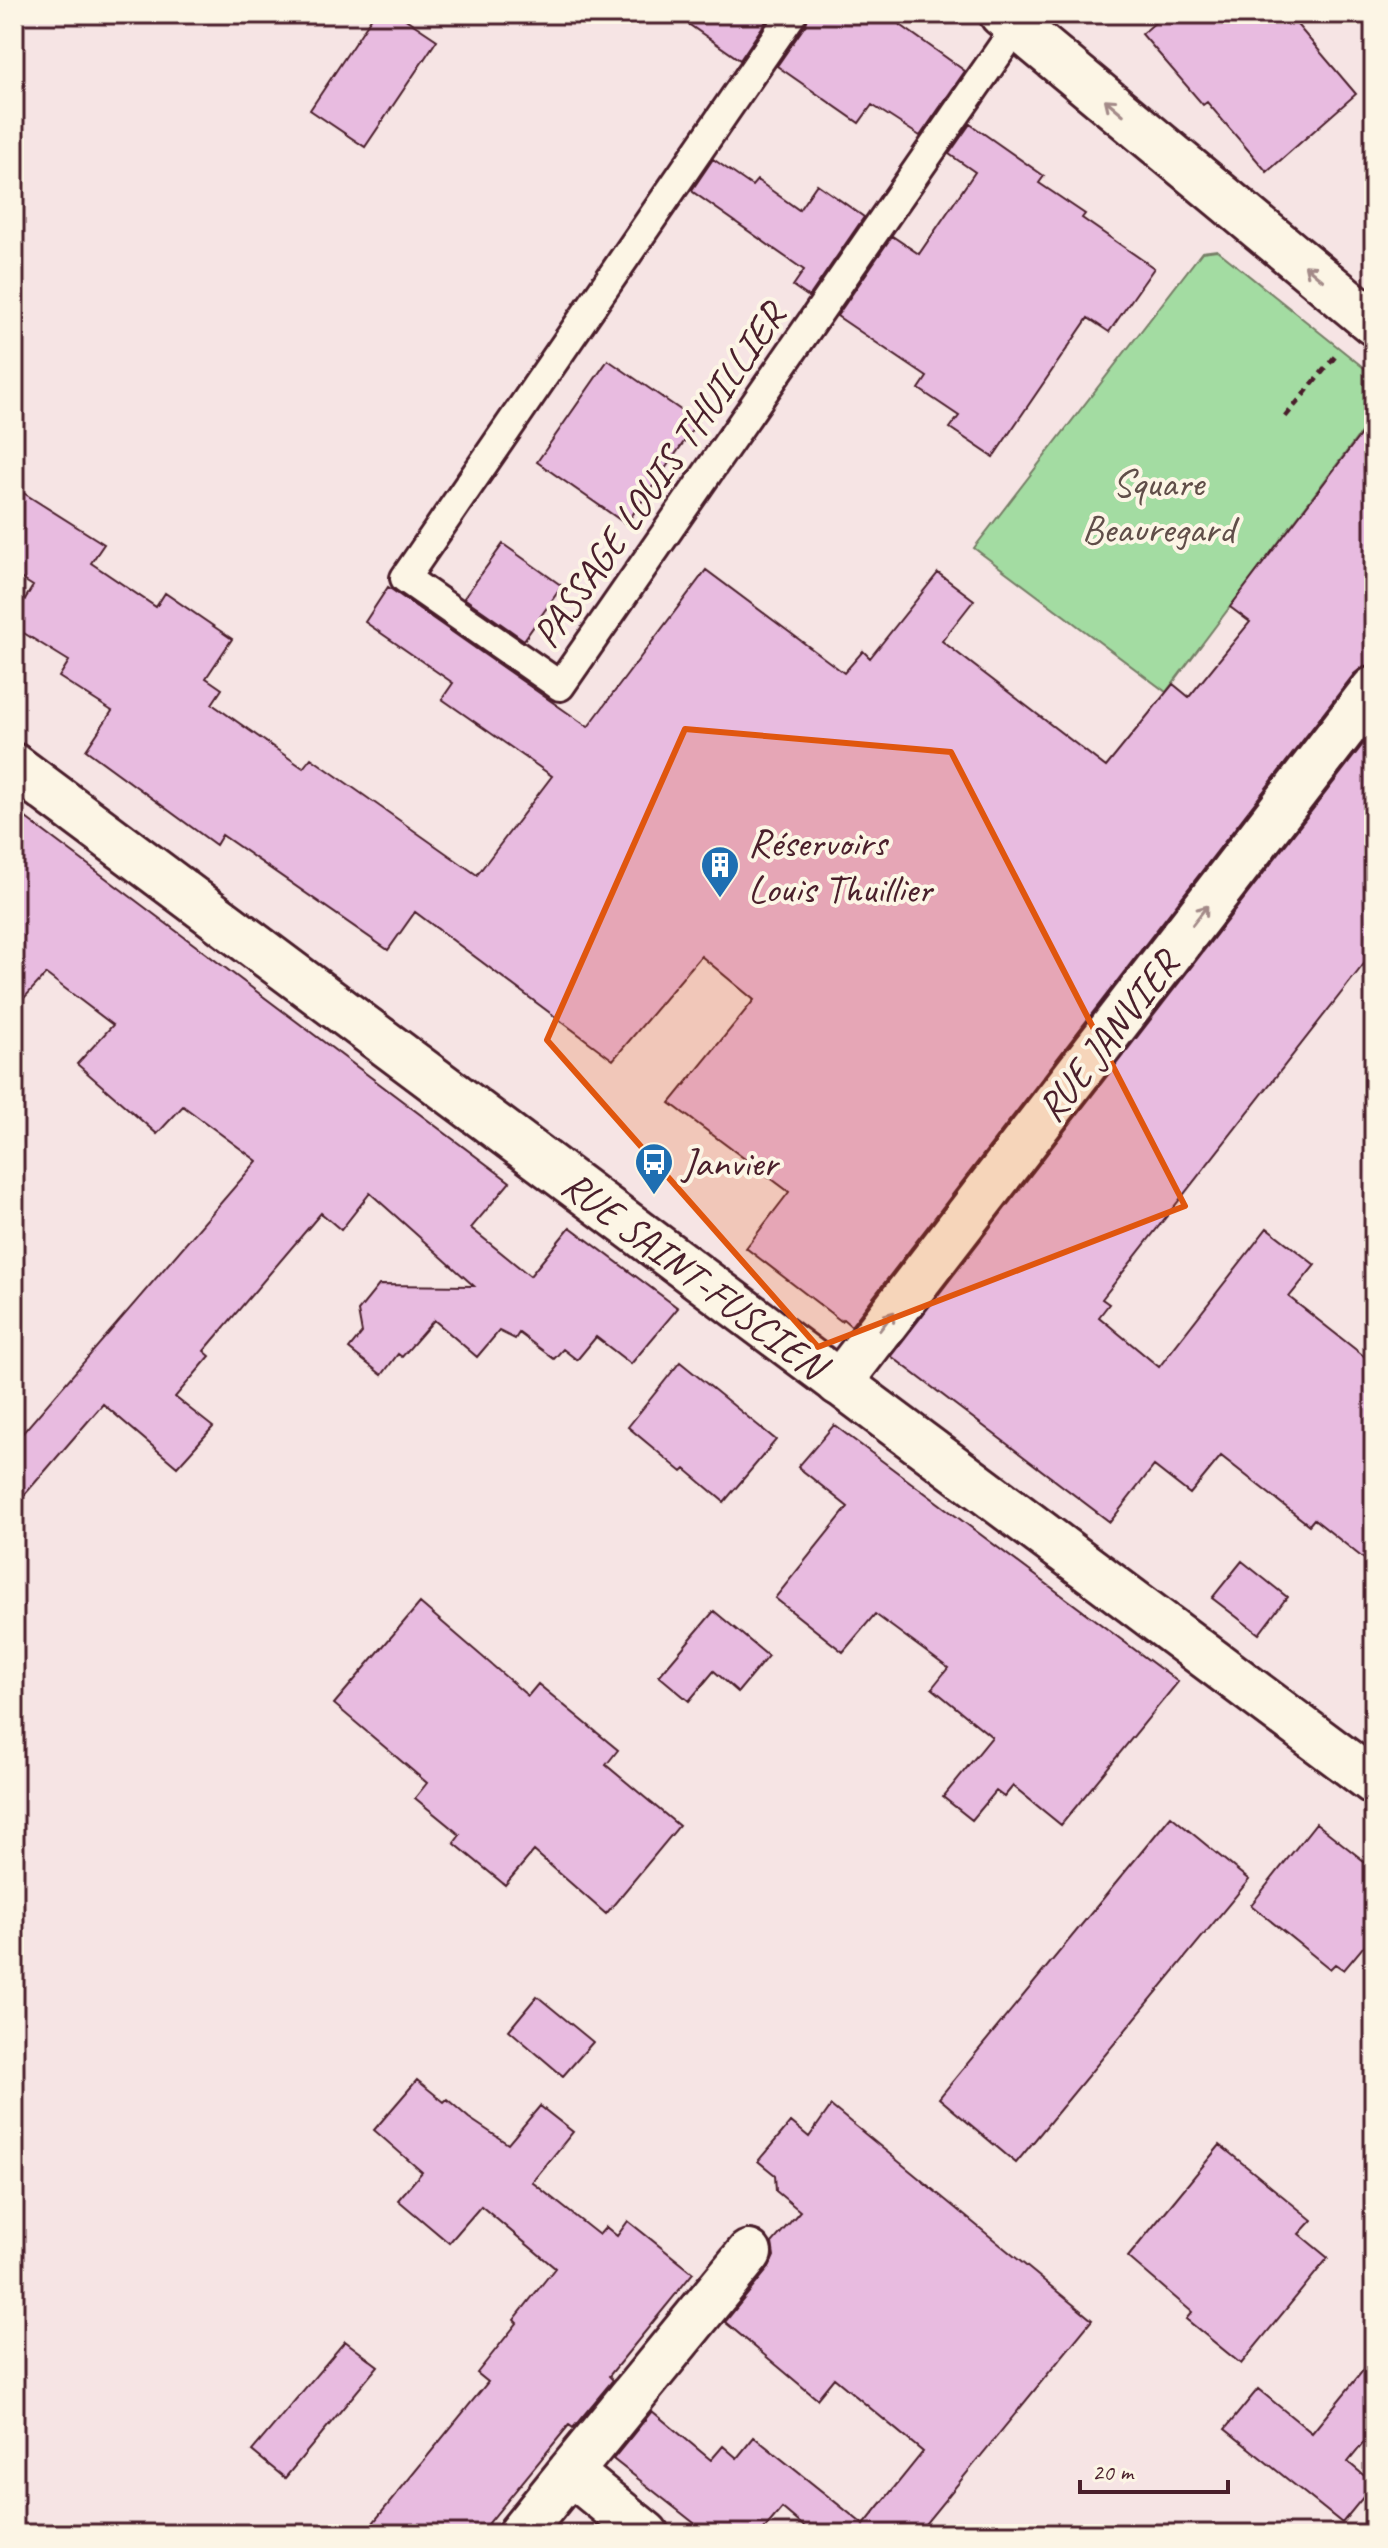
<svg xmlns="http://www.w3.org/2000/svg" width="1388" height="2548" viewBox="0 0 1388 2548" font-family="Caveat,sans-serif">
<rect width="100%" height="100%" fill="#f6e4e4"/>
<filter id="ink" filterUnits="userSpaceOnUse"><feTurbulence type="fractalNoise" baseFrequency=".0125" numOctaves="2"/><feDisplacementMap in="SourceGraphic" scale="16" xChannelSelector="R" yChannelSelector="G"/><feConvolveMatrix kernelMatrix="1 2 1 2 8 2 1 2 1" color-interpolation-filters="sRGB"/></filter>
<g filter="url(#ink)">
<path fill="#a3dca2" stroke="#767e66" stroke-width="2" d="M1217,250l157,126v39l-208,277 -192,-144 228,-296z"/>
<path fill="#e8bbe0" stroke="#4a1f2b" stroke-width="2" d="M374,14h24l39,26 -72,107 -55,-37z
M674,14h97l-31,46z
M809,14h76l80,57 -45,65 -48,-31 -13,18 -82,-57 29,-42z
M1165,14h123l68,80 -89,78 -60,-70 -4,3 -61,-71z
M970,124l74,52 -5,7 46,31 -3,4 72,50 -45,64 -21,-14 -95,139 -43,-29 9,-12 -40,-27 8,-12 -90,-61 55,-80 27,18 56,-82 -26,-18z
M713,159l39,27 5,-6 42,30 18,-26 47,33 -55,80 -16,-11 11,-16 -111,-78 -1,-2z
M608,360l90,62 -72,102 -89,-62z
M1374,417v248l-10,1 -10,8 -503,652 -8,-7 -2,2 -95,-73 43,-56 -119,-89 84,-103 -53,-44 -88,104 -198,-148 -27,38 -166,-115 -6,10 -130,-95 26,-39 -53,-34 10,-16 -55,-34v-10l19,-31 -19,-12v-87l90,57 -13,19 65,44 9,-14 67,46 -26,39 16,11 -10,15 91,64 8,-10 166,117 75,-99 -110,-77 11,-16 -88,-61 23,-35 200,140 118,-157 138,103 19,-22 7,7 68,-85 36,27 -32,41 164,126 67,-83 16,13 61,-75 -20,-15z
M503,544l59,42 -38,54 -60,-42z
M1374,730v221l-272,348 7,5 -10,13 60,50 108,-139 48,37 -26,32 85,67v203l-60,-48 -5,6 -88,-69 -31,38 -36,-28 -44,56 -219,-166z
M14,809l496,373 -39,46 59,48 40,-49 108,81 -47,56 -35,-27 -19,23 -14,-11 -9,10 -35,-26 -4,6 -16,-8 -22,26 -43,-37 -32,37 -4,-3 -16,21 -33,-26 13,-16 -4,-22 21,-26 95,1 -104,-93 -29,37 -20,-17 -117,138 6,5 -35,41 38,30 -36,40 -74,-63 -89,103v-64l243,-282 -74,-55 -26,28 -80,-70 36,-39 -67,-51 -32,35z
M680,1362l96,78 -52,62 -39,-33 -3,3 -54,-45z
M834,1425l344,257 -117,143 -48,-39 -9,11 -8,-6 -24,29 -29,-23 49,-60 -60,-49 16,-20 -73,-54 -32,38 -68,-54 73,-91 -50,-40z
M1242,1561l45,36 -28,37 -47,-36z
M420,1603l108,93 10,-12 80,66 -12,15 73,61 -73,88 -72,-63 -29,34 -51,-42 6,-8 -45,-37 12,-15 -93,-79z
M714,1611l54,45 -30,36 -24,-21 -25,30 -30,-25z
M1171,1816l78,64 -233,283 -77,-65z
M1316,1823l58,46v65l-30,36 -9,-6 -5,5 -79,-64z
M537,1996l56,46 -30,34 -54,-46z
M417,2080l27,22 3,-3 22,19 39,26 32,-38 33,26 -41,50 67,53 7,-8 11,9 11,-15 65,52 -84,103 4,4 -40,48 -4,-3 -89,109h-116l124,-152 -11,-9 40,-50 -3,-3 41,-52 -74,-62 -32,37 -51,-43 24,-28 -48,-42z
M831,2106l261,214 -175,214h-104l-31,-26 -22,26h-52l-95,-75 39,-48 59,49 12,-14 14,12 17,-21 110,88 59,-73 -89,-74 -17,21 -92,-77 43,-53 6,-13 -2,-13 28,-32 -24,-20 -1,-16 -17,-14 33,-39 18,15z
M1220,2145l92,75 -13,14 29,24 -87,106 -55,-45 6,-7 -64,-55z
M345,2341l33,25 -93,112 -33,-27z
M1374,2357v73l-26,32 26,22 -32,39 -117,-94 33,-40 54,44z"/>
<g fill="none" stroke-linecap="round" stroke-linejoin="round">
<defs>
<path id="service" d="M792,14l-387,564 155,108 457,-660"/>
<path id="minor" d="M1002,14l372,309
M839,1383l535,-694
M570,2472l179,-219
M520,2534l50,-62 76,62"/>
<path id="secondary" d="M14,766l1360,1016"/>
</defs>
<use href="#service" stroke="#4a1f2b" stroke-width="34"/>
<use href="#minor" stroke="#4a1f2b" stroke-width="50"/>
<use href="#secondary" stroke="#4a1f2b" stroke-width="50"/>
<path stroke="#4a1f2b" stroke-width="5" stroke-dasharray="8 6" stroke-linecap="butt" d="M1285,417l53,-64"/>
<use href="#service" stroke="#fcf5e5" stroke-width="28"/>
<use href="#minor" stroke="#fcf5e5" stroke-width="44"/>
<use href="#secondary" stroke="#fcf5e5" stroke-width="44"/>
</g>
<defs><path id="oneway-shaft" d="M-6 0H5M1.5-3L5.5 0L1.5 3" fill="none" stroke-width="1.6" stroke-linecap="round" stroke-linejoin="round" transform="scale(2)"/></defs>
<g stroke="#a38a88">
<use href="#oneway-shaft" transform="translate(1114 107) rotate(-140)"/>
<use href="#oneway-shaft" transform="translate(1314 273) rotate(-140)"/>
<use href="#oneway-shaft" transform="translate(1200 915) rotate(-52)"/>
<use href="#oneway-shaft" transform="translate(887 1321) rotate(-52)"/>
</g>
</g>
<path fill="#e0560e" fill-opacity="0.2" stroke="#e0560e" stroke-width="6" stroke-linejoin="round" d="M685,729l266,23 234,454 -367,141 -271,-307z"/>
<defs>
<symbol id="building-pin" viewBox="-11 -11 22 30"><path d="M0 17L-7.5 6A9.5 9.5 0 1 1 7.5 6Z" fill="#1f6fb2" stroke="#fcf5e5"/><path d="M-4-6H4V6H1V3H-1V6H-4ZM-2.5-4.3h1.7v1.8h-1.7ZM.8-4.3h1.7v1.8H.8ZM-2.5-1h1.7V.8h-1.7ZM.8-1h1.7V.8H.8Z" fill="#fff"/></symbol>
<symbol id="bus-pin" viewBox="-11 -11 22 30"><path d="M0 17L-7.5 6A9.5 9.5 0 1 1 7.5 6Z" fill="#1f6fb2" stroke="#fcf5e5"/><path d="M-5-6H5V4H4V6H2V4H-2V6H-4V4H-5ZM-3.5-4V0h7V-4ZM-3.5 1.2v1.5H-2V1.2ZM2 1.2v1.5H3.5V1.2Z" fill="#fff"/></symbol>
</defs>
<g fill-rule="evenodd">
<use href="#building-pin" x="698" y="843" width="44" height="60"/>
<use href="#bus-pin" x="632" y="1140" width="44" height="60"/>
</g>
<g text-anchor="middle" stroke-width="8" stroke-linejoin="round" paint-order="stroke">
<g font-size="40" fill="#4a1f2b" stroke="#fcf5e5">
<text transform="translate(658 475) rotate(-55)" y="14">PASSAGE LOUIS THUILLIER</text>
<text transform="translate(1107 1036) rotate(-52)" y="14">RUE JANVIER</text>
<text transform="translate(694 1274) rotate(37)" y="14">RUE SAINT-FUSCIEN</text>
</g>
<g font-size="40" fill="#604e49" stroke="#fcf5e5">
<text x="1158" y="496">Square<tspan x="1158" dy="46">Beauregard</tspan></text>
</g>
<g font-size="40" fill="#4a1f2b" stroke="#fcf5e5" text-anchor="start">
<text x="748" y="856">Réservoirs<tspan x="748" dy="46">Louis Thuillier</tspan></text>
<text x="682" y="1176">Janvier</text>
</g>
</g>
<rect width="1388" height="2548" fill="none" stroke="#fcf5e5" stroke-width="48"/>
<rect x="24" y="24" width="1340" height="2500" fill="none" stroke="#4a1f2b" stroke-width="3" filter="url(#ink)"/>
<path d="M1080 2480v12h148v-12" fill="none" stroke="#4a1f2b" stroke-width="4"/>
<text x="1092" y="2480" font-size="24" fill="#4a1f2b" stroke="#fcf5e5" stroke-width="6" paint-order="stroke">20 m</text>
</svg>
